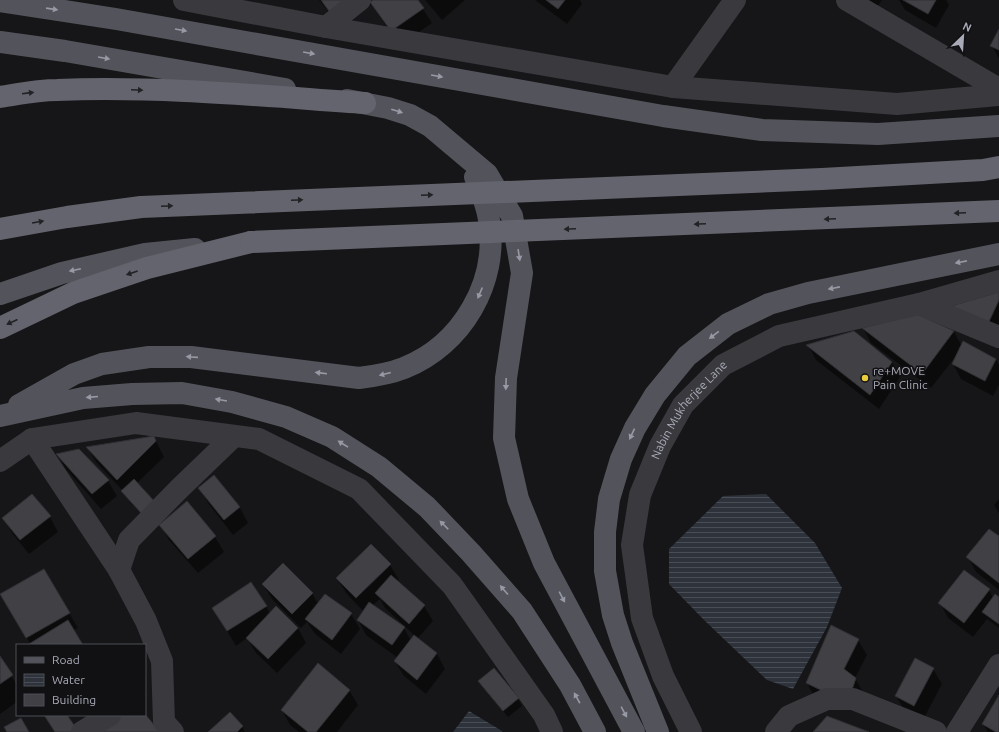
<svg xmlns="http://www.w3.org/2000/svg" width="999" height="732" viewBox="0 0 999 732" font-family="Ubuntu,sans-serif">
<defs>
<pattern id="water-rules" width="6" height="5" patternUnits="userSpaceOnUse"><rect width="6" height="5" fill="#2d323b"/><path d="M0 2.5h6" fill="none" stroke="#494d55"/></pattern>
</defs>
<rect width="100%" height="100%" fill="#161618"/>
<path fill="url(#water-rules)" d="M766,494l49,49 27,45 -15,39 -34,62 -26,-9 -63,-60 -35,-36v-35l54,-53z
M469,711l33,20v1h-49z"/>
<path fill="#0007" fill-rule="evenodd" d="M319,0h98l15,23 -32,22 -20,-28 -8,-13 -31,24z
M425,0h40l-23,20z
M535,0h45l2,4 -15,20z
M862,0h20l-7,10z
M899,0h47l3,5 -13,23 -31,-18z
M999,31v28l-7,-13z
M999,293v40l-45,-10z
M917,315l37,17 8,14 34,13 3,6v20l-6,11 -32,-17 -8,-15 4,-8h-1l-25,32 -60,-45 -8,-15z
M808,345l84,17 8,15 -21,32 -63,-49z
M154,437l10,20 -27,26 10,37 -20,-22 -4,-7 -27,-29 -9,-15z
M79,450l29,31 9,15 -16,13 -35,-40 -8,-14z
M214,476l26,32 8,15 -15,12 -25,-32 -8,-15z
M999,499v14l-5,-8z
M186,503l29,34 9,15 -26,21 -29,-33 -8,-15z
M50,517l8,15 -29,22 -17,-21 -8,-15z
M999,538v52l-23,-18 -8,-15z
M371,545l19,20 9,15 -2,2 27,24 9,15 -16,18 20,15 8,15 -19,25 -22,-18 -9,-14 3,-4 -32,-23 -8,-15 6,-8 -18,-19 -9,-15zM380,599l5,9 30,28 -4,5 -7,-13 -32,-22z
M44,570l34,58 -5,2 9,15h-51l-30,-51z
M263,584l49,9 6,11 7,-9 26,19 9,15 -19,25 -26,-20 -8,-12 -6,6 -29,-29z
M989,590l4,8 6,1v29l-12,-9 -14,18 -25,-19 -8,-15z
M266,606l4,8 28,14 8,15 -29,30 -21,-20 -9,-15 -11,8 -23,-38z
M858,640l9,15 -12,23 9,16 -49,4 -8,-15z
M0,658l17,27v17l-17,12z
M933,669l9,15 -19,36 -18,-9 -9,-15z
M479,681l39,18 4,7 -14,11 -24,-29z
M349,690l9,15 -21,27h-38l-9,-7 -8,-15z
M999,697v35h-11l-5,-8z
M230,713l12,14 3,5h-35z"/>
<path fill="#404045" stroke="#313034" d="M321,0h28l-18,14z
M373,0h45l6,8 -33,23 -21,-29z
M546,0h19l-7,9z
M903,0h33l-8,14z
M999,29v21l-9,-4z
M999,292v8l-13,28 -42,-20z
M917,314l37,17 -32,43 -60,-46z
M854,331l38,31 -22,33 -64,-50z
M963,341l33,18 -11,22 -33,-17z
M154,436l2,5 -39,39 -31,-33z
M79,449l30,31 -17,14 -36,-40z
M214,475l26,32 -16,13 -26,-32z
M134,479l21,23 -13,12 -21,-23z
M32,494l19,22 -31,24 -18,-22z
M187,501l29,35 -28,23 -29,-34z
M989,529l10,7v47l-33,-26z
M371,544l20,20 -35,34 -20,-20z
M283,563l30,30 -21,21 -30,-30z
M44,569l26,44 -44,25 -26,-44z
M964,570l26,19 -26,34 -26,-20z
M391,575l34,30 -16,19 -34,-31z
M251,582l16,24 -40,25 -15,-23z
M325,594l27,19 -20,27 -27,-21z
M995,594l4,3v27l-17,-12z
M369,602l36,25 -13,18 -35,-25z
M276,606l22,22 -30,31 -22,-21z
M68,620l15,25h-53l-1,-1z
M831,625l28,14 -15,30 12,9 -4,12 -27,2 -19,-9z
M414,635l23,18 -20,27 -23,-19z
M0,656l13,19 -13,9z
M915,658l19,10 -20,38 -19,-10z
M318,663l32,27 -34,42h-8l-27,-22z
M494,668l25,30 -16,13 -25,-30z
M999,695v37h-3l-14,-8z
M230,712l13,14 -6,6h-29z
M145,714l15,18h-67l25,-17z
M44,715h23l9,13 -5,4h-16z
M827,716l42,16h-56z
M21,718l8,14h-22l-3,-5z"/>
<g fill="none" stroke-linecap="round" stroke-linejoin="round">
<path stroke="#3d3e43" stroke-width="2.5" stroke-dasharray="2 3" stroke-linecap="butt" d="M990,725l9,6"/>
<g stroke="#39393e" stroke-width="22">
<path d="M184,0l142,27 347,60 224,17 102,-9"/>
<path d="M847,0l152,89"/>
<path d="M326,27l34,-27"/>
<path d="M673,87l62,-87"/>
<path d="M919,304l80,33"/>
<path d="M32,439l87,131"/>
<path d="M0,461l32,-22 104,-16 123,16 100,50 93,96 92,130 8,17"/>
<path d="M82,732l28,-17"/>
<path d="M173,732l-9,-10 -2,-61 -16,-40 -27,-51 10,-30 50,-51 55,-53"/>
<path id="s1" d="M691,732l-28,-56 -21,-58 -10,-73 8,-50 20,-49 23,-41 40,-40 56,-29 140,-32 80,-23"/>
<path d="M776,732l13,-16 38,-17h26l83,33"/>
<path d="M957,732l42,-67"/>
</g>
<path stroke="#53545b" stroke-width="22" d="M0,1l116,18 547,97 99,14 116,4 121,-8
M0,42l65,9 220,38
M347,100l41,8 22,7 20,11 57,48 25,42 10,57 -16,105 -2,60 14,61 26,64 90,169
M0,294l62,-21 83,-19 50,-5
M19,405l55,-31 28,-10 47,-7h42l168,21c16,-2 30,-4 45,-10 58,-23 95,-86 85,-148 -2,-15 -8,-29 -14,-43
M0,416l83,-18 49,-4 50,-1 50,9 54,15 46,20 47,30 48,40 44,46 51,58 48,74 25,47
M658,732l-36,-89 -9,-28 -8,-44v-39l4,-33 12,-40 14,-31 20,-33 32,-39 41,-32 41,-20 39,-11 191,-39"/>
<path stroke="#63646d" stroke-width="22" d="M0,97c19,-3 38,-7 57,-7 103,-4 206,6 308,13
M0,328l73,-35 74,-25 104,-26"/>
<path stroke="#63646d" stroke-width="22" d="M0,229l67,-12 74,-10 681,-28 161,-9 16,-3
M251,242l748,-31"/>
</g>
<defs><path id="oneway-solid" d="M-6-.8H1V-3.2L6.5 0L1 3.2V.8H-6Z"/></defs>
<g fill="#9799a5">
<use href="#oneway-solid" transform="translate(52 9) rotate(8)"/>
<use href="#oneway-solid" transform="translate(181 30) rotate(10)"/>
<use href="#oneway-solid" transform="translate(309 53) rotate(10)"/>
<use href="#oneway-solid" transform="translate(104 58) rotate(10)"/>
<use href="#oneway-solid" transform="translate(437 76) rotate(10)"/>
<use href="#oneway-solid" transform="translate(397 111) rotate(17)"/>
<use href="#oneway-solid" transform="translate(519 255) rotate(81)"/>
<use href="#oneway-solid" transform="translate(961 262) rotate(169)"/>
<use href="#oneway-solid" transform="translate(75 270) rotate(168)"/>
<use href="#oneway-solid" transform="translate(834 288) rotate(169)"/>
<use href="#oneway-solid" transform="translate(480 293) rotate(113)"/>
<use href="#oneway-solid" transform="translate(714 335) rotate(143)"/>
<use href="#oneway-solid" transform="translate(192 357) rotate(-176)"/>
<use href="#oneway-solid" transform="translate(321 373) rotate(-173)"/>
<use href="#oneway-solid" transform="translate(385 374) rotate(166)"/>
<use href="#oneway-solid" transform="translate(506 384) rotate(92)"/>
<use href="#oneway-solid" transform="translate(92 397) rotate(175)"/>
<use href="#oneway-solid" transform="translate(221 400) rotate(-170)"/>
<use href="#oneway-solid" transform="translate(632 434) rotate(115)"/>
<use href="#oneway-solid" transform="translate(343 444) rotate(-148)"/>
<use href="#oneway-solid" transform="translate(444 525) rotate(-135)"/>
<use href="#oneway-solid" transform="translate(504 590) rotate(-131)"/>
<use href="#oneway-solid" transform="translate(562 597) rotate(62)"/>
<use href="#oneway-solid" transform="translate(577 698) rotate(-119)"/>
<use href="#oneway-solid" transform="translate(624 712) rotate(62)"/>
</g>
<g fill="#212225">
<use href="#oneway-solid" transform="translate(137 90) rotate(2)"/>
<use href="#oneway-solid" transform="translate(28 93) rotate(-7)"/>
<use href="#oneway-solid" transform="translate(427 195) rotate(-2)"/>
<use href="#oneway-solid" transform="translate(297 200) rotate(-2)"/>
<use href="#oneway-solid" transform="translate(167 206) rotate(-2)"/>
<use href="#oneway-solid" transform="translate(960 213) rotate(177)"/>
<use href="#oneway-solid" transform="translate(830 219) rotate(178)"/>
<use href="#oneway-solid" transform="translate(38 222) rotate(-10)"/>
<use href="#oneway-solid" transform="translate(700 224) rotate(178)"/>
<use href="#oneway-solid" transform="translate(570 229) rotate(178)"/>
<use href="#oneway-solid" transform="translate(132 273) rotate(161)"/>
<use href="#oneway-solid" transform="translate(12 322) rotate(155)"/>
</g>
<circle fill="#e9cc3d" stroke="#111113" stroke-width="1.5" cx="865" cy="378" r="4"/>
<g text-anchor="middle" stroke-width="3" stroke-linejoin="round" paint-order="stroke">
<g font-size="12" fill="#a8aab7" stroke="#111113" text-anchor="start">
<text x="873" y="375">re+MOVE<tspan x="873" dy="14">Pain Clinic</tspan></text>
</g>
<g font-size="12" fill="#a8aab7" stroke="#111113">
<text dy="4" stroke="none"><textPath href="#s1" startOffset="348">Nabin Mukherjee Lane</textPath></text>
</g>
</g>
<rect x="16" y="644" width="130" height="72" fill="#111113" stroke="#4d4e55"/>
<rect x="24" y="657" width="20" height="6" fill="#53545b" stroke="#4d4e55"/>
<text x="52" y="664" font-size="12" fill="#a8aab7">Road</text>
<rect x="24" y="674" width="20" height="12" fill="url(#water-rules)" stroke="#4d4e55"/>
<text x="52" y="684" font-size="12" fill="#a8aab7">Water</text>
<rect x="24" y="694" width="20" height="12" fill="#404045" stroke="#4d4e55"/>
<text x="52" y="704" font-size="12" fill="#a8aab7">Building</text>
<g transform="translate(963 36) rotate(25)" stroke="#111113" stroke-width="3" paint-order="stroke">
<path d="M0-3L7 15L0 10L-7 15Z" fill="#a8aab7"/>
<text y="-6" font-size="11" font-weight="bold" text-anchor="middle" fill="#a8aab7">N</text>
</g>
</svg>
